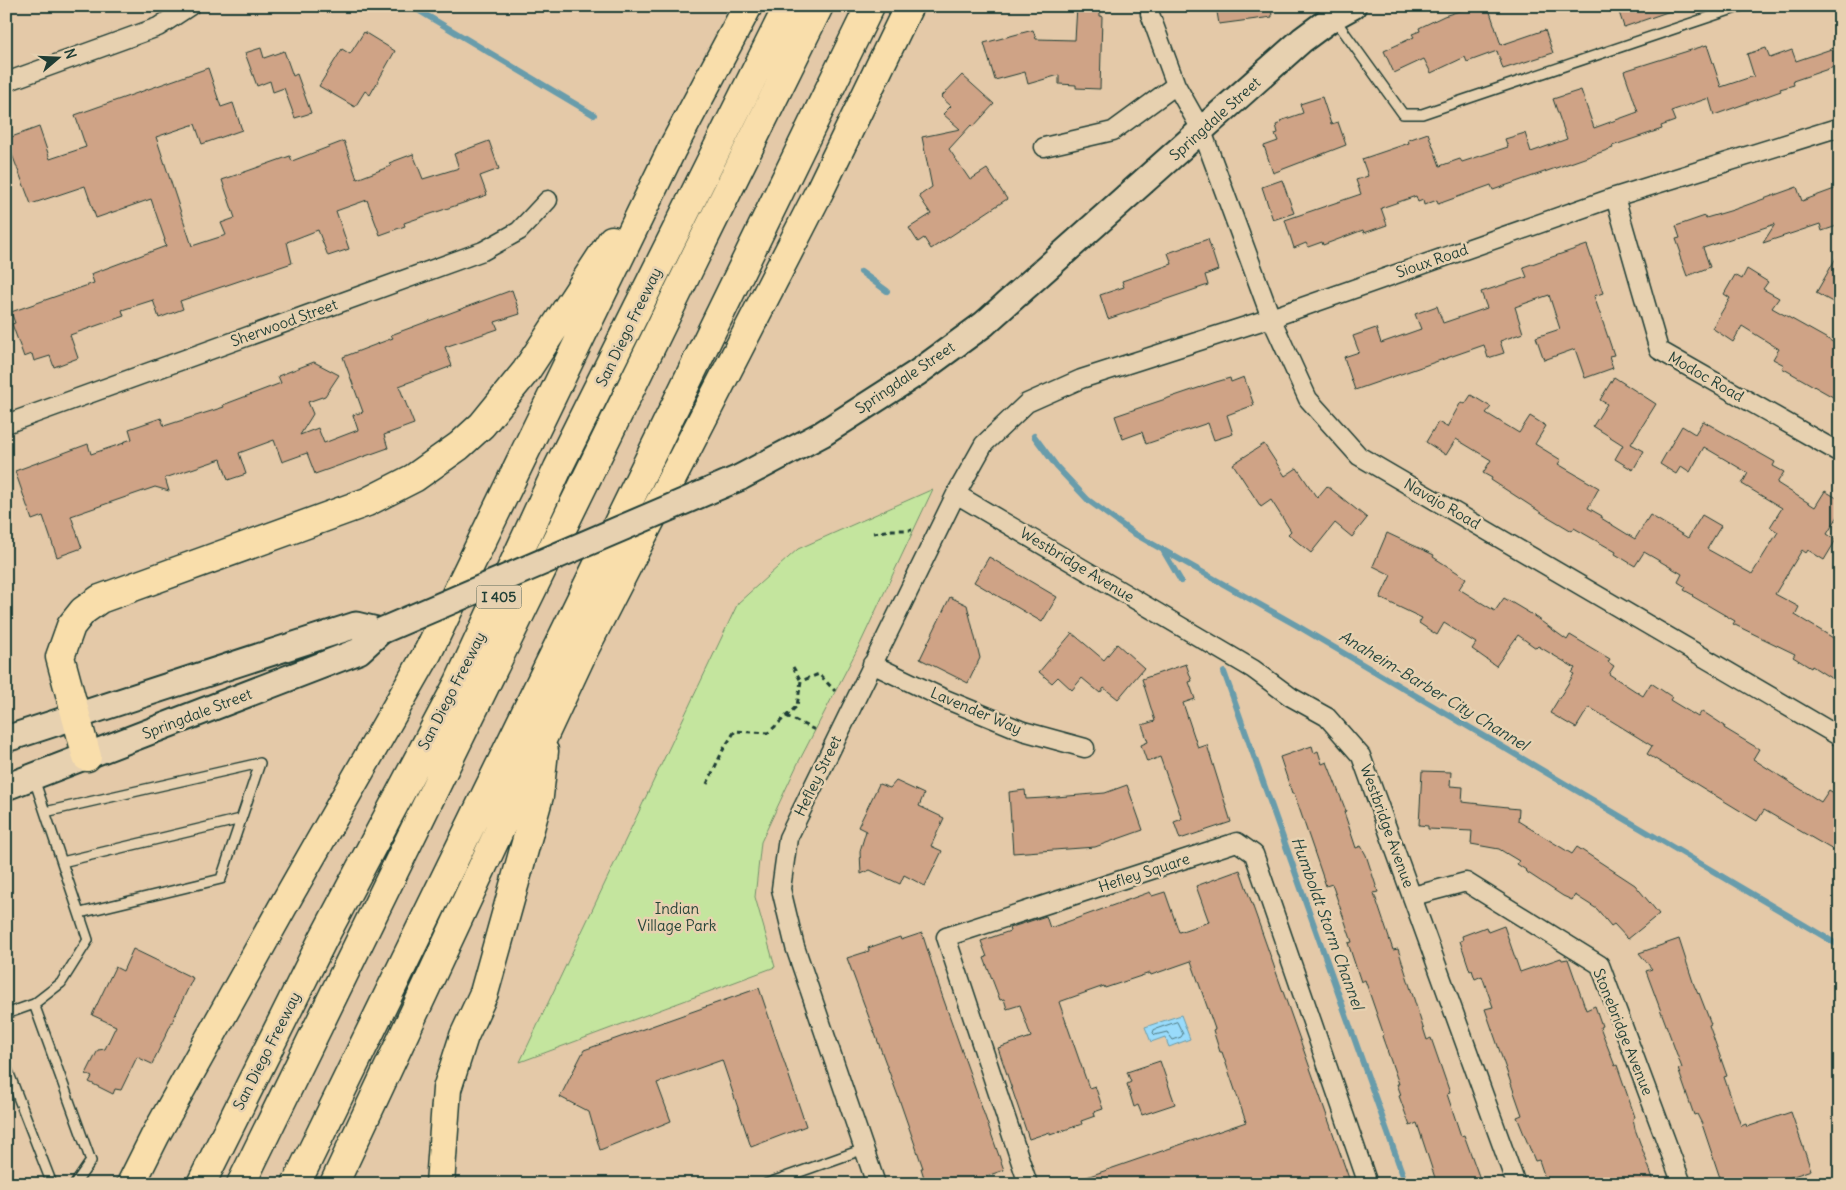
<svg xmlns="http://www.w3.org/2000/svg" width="1846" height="1190" viewBox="0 0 1846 1190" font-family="Delius,sans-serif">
<rect width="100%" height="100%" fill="#e4c9a8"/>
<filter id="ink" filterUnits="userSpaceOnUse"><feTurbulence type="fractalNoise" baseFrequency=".02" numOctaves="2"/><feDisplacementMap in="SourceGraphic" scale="10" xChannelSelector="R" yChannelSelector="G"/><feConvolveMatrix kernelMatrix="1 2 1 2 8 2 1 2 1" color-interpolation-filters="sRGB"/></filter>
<g filter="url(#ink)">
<path fill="#c4e59e" stroke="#729169" d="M933,489l-72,153 -64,123 -36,77 -6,55 20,70 -255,95 218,-459 60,-54z"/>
<path fill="#99dbfb" stroke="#689cab" d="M1181,1015l9,24 -21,8 -4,-10 -14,5 -6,-15z"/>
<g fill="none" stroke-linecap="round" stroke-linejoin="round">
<path stroke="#507c84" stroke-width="1" d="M1177,1022l6,12 -2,3 -8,3 -6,-8 -12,3 -2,-2 1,-3z"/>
<path stroke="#689cab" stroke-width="6" d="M411,6l183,109
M861,272l26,19
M1034,436l23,31 31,33 45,33 163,92 544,321
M1164,552l17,29
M1224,672l182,512"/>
</g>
<path fill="#cfa386" stroke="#1f3d34" d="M1077,6h23v10h2l-2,73 -24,-1v-3l-17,-1v-9l-31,9 -3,-12 -30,8 -11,-37 49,-13 3,9 39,1z
M1216,6h55l1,11 -53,7z
M1475,6h13l13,39 44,-15 8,23 -50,16 -6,-18 -30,11 -2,-5 -34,16 -7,-14 -30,14 -10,-22 30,-14 -2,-3 8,-3 -1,-3 25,-12z
M1617,6h59v3l-52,18z
M364,32l31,19 -25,44 -5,-4 -10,16 -36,-21 23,-37 8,5z
M1707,45l14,42 33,-11 -7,-22 19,-6 4,10 22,-8 4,11 44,-15v19l-47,16 1,4 -14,4 1,2 -67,24 -5,-17 -38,13 4,10 -14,5 1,3 -50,17 1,2 -120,42 -2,-5 -53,19 -1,-4 -13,5 -1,-5 -5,2 -2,-6 -35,12 6,17 -23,8 -1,-3 -40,15 -1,-3 -14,5 -2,-4 -12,5 -9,-28 76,-26 -5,-14 12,-4 -6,-17 47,-16 -1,-3 20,-7 12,33 20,-7 2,3 46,-15 -3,-8 20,-6 6,19 36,-13 -14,-40 28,-9 13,38 44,-16 -14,-41z
M261,48l3,10 20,-7 9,25 4,-2 14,39 -16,5 -11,-30 -11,4 -3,-11 -13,5 -12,-33z
M208,68l13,39 12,-4 9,27 -40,14 -7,-20 -39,13 36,109 34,-11 -5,-12 14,-5 -13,-38 68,-24 2,5 52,-20 13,38 34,-13 -2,-3 24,-9 10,25 36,-11 -5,-14 35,-13 10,28 -19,7 7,19 -83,28 1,3 -25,9 -13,-35 -31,11 13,38 -21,7 -10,-26 -31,12 5,21 -112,38 3,8 -24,9 -6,-18 -31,10 2,6 -54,19 8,23 -24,9 -4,-11 -16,5 -2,-7 -8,3 -12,-33 3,-1 -4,-11 83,-29 -3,-9 75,-28 -2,-6h1l-14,-41 -55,19 -11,-32 -54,18 -25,-65 33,-12 11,32 36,-12 -11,-32z
M962,75l32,29 -21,23 -2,-2 -22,24 21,31 17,-11 20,30 -76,50 -7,-11 -6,4 -9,-14 22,-14 -12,-18 13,-9 -10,-50 38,-8 -17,-15 8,-8 -10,-9z
M1322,97l9,27 7,-2 8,23 -73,28 -9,-27 14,-5 -3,-7 3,-1 -2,-8 5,-2 -1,-2 23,-8 -3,-9z
M1282,180l12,33 -21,7 -11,-33z
M1797,187l5,14 38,-14v38l-18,6 -2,-7 -57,19 12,-19 -72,24 7,19 -23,9 -8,-22 2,-1 -5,-14 4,-1 -4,-12 29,-10 1,2 27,-8z
M1208,239l10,31 -13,5 3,10 -100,34 -8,-24 24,-8 -2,-6 50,-17 -4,-11z
M1587,245l16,48 -9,3 20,59 -5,1 4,12 -28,10 -10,-29 -31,11 -8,-23 24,-8 -11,-34 -34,12 8,26 -23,8 4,12 -16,5 -4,-13 -129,45 -11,-33 15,-5 -6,-16 23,-8 5,15 40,-14 -6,-15 22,-8 6,17 44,-15 -6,-16 46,-15 -4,-10z
M1840,251v55l-24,-13z
M1747,269l21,13 -5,7 16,9 -7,10 68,38v55l-58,-33 2,-3 -11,-6 6,-10 -37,-23 -9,16 -21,-14 18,-30 -6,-4 11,-19 7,4z
M512,290l8,24 -25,8 3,7 -53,18 7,19 -53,20 15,38 -30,11 4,13 -73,26 -8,-21 -25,9 -8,-22 -35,13 7,21 -18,6 -7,-21 -56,19 4,13 -14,-4 -84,29 11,32 -25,9 -14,-41 -11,4 -17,-49 73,-27 3,10 33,-11 -1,-1 9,-3 -3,-10 32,-11 3,8 60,-19 -1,-2 58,-22 -3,-7 36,-14 25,13 -14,21 -17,6 5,12 -13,21 18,-7 6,15 34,-13 -5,-15 10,-3 -20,-55 50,-19 -2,-3z
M1244,377l10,28 -27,10 6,19 -19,6 -6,-17 -62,21 -4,-12 -19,7 -8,-23 101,-34 14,-4 1,4z
M1614,377l42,27 -25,40 13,7 -11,19 -18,-11 8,-14 -30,-19 14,-22 -7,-4z
M1471,395l20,12 -5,6 33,20 11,-17 16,10 -11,18 26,16 -3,4 41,24 -11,20 14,8 -1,2 34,21 15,-24 38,23 14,-23 19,11 -14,23 45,25 26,-42 -8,-5 12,-19 -40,-24 6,-11 -44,-26 -14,25 -9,-6 -5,8 -16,-10 22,-38 13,8 8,-13 72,41 -2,4 11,6 -7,11 38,24 10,-16 15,9v13l-13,21 9,6 -12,20 -16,-10 -2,3 -4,-3 -27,44 24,13 -4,8 45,27v42l-28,-18 -1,2 -18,-11 2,-3 -62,-30 2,-3 -43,-25 1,-1 -9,-5 2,-3 -8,-5 4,-8 -38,-22 -9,14 -20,-12 1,-2 -42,-24 -2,3 -27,-16 -54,-35 1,-2 -9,-5 8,-13 -35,-21 -10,16 -20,-13 12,-20 9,5 14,-25 4,2z
M1264,444l21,32 12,-8 20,30 10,-12 40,32 -15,19 -17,-14 -24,30 -23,-19 3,-3 -20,-31 -10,7 -28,-43z
M1387,533l47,22 -1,2 33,21 -7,11 36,22 9,-13 27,16 36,26 3,-5 40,24 -2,3 6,4 -5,8 34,22 8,-13 21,14 -2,3 28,17 4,-6 23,15 -1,2 35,21 -6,10 68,43 8,-12 11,7v57l-76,-44 -7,11 -110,-67 5,-8 -63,-39 -13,21 -26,-15 24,-39 -2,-1 3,-5 -37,-22 -2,2 -18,-13 -22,31 -24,-17 4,-6 -32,-20 -7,12 -18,-12 3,-5 -42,-20 11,-23 -18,-9z
M989,557l68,40 -15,25 -68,-40z
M950,597l17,8 13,53 -12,25 -48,-24z
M1072,633l32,27 13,-16 27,24 -26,31 -14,-11 -4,5 -18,-15 -10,12 -14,-13 -6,6 -13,-11z
M1186,664l6,17 -3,1 6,17 -12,4 15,45 9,-3 24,77 -51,17 -6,-17 8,-3 -22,-62 -13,5 -6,-17 7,-3 -6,-17 13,-4 -13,-42z
M1312,746l2,7 4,-2 4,13 5,-2 19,49 -2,1 12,36 5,-2 5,9 12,37 -4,1 19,57 5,-1 29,91 4,-2 19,55 -3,1 14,42 3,-1 16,44 -4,2 1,3h-40l-20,-61 -7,3 -11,-30 2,-1 -4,-11h2l-17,-48 2,-1 -19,-55 -4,2 -13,-39 4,-1 -20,-58 -6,2 -32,-93h-2l-12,-36z
M1422,771l29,1 -1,14 13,1 -1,15 46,5v1l11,1 -1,12 54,33 5,-7 58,38 24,29 -31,25 -14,-15 -3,2 -14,-17 -22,-14 -3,5 -9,-4 -38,-25 1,-1 -9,-6 2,-3 -20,-12 -28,-5 1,-13 -44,-2v-3l-9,-1z
M896,781l28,13 -5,12 25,12 -13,28 11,5 -17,35 -21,-11 -4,9 -30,-14 -9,4 -1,-23 6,-20 -8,-4 21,-43 11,4z
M1127,785l16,45 -48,17 -82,6 -4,-61 16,-2 1,9 18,-1 61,-5z
M1240,870l111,314h-275l-1,-3 171,-59 -24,-70h-2l-7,-22 2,-1 -24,-68 -40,14 -1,-2 -45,15 -1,-2 -45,16 30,86 6,-2 8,23 -9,3 1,4 -14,5 1,3 -32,11v-3l-21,7 -31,-91 33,-11 -11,-32 -13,4 -3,-10 -4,1 -16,-42 3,-1 -6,-16 29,-10 -1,-3 37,-12 4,12 100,-36 2,4 13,-4 14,40 30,-10 -13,-36z
M1504,926l16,46 41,-14 1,2 6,-1 18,51 9,-4 7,20 -2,1 15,39 2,-1 18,52 -2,1 2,11 20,55h-108l-8,-24 -4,1 -18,-44 5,-2 -37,-106 8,-2 -11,-31 -7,3 -3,-9 -2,1 -10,-30 3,-1 -1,-4 24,-9 2,5z
M922,933l20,62 62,175 -40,14h-38l-5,-16h2l-25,-72 -51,-138 22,-7 -1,-3 32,-11 1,3z
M1679,939l15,46 4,9 1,-1 12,31 -2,1 18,51 -3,1 17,49 5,-2 1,3 44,-15 20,58 -40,14h-49l-20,-60 -5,-10 -3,1 -16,-46 4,-1 -36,-97 6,-2 -13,-16z
M133,949l60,29 -41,86 -15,-7 -16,33 -6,-1 -2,5 -24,-12 3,-5 -6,-3 12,-24 7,-1 11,-23 -24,-11 23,-48 8,4z
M759,988l47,138 -55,21 -29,-87 -65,23 14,38 -71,29 -11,-38 -29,-15 24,-47z
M1160,1061l15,43 -33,11 -4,-10 -4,2 -7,-23 4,-2 -4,-10z"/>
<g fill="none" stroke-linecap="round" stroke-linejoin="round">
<defs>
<path id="service" d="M1334,18l69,96h19l320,-108
M45,812l215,-49 -39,116 -141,34
M62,862l179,-43
M34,1004l57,157 -16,23
M6,1014l28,-10 27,-21 27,-43 -54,-161
M6,1066l46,118
M766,1184l98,-35"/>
<path id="minor" d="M1150,6v8l26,71 26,46 69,187 37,81 51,57 481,281
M6,82l152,-55 32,-21
M1044,147l69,-16 63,-46
M1615,197l44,153 181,103
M6,424l477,-173 36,-20 29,-31
M956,494l297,175 38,28 36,20 34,39 155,428
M872,664l73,35 78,32 62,17
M1413,896l53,-14 134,83 82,219
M876,1184l-81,-237 -14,-58 7,-51 168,-344 28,-50 43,-41 54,-24 190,-61 344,-121 225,-70
M1028,1184l-82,-247 291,-95 17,12 114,330"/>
<path id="secondary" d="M739,478l83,-44 95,-61 67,-49 318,-284 31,-23 20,-11
M6,739l350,-114 25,6
M6,787l353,-136 22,-20"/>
<path id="motorway" d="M87,757l-27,-100 11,-31 12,-15 17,-12 267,-97 47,-24 45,-32 23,-21 44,-54 86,-131
M131,1184l24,-48 136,-244 137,-240 244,-503 76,-143
M201,1184l121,-243 137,-259 99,-214 230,-462
M241,1184l453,-925 125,-253
M296,1184l574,-1178
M334,1184l249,-532 237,-462 89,-184
M440,1184l7,-95 17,-53 20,-43 55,-197 5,-45"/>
</defs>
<use href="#service" stroke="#1f3d34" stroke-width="12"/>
<use href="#minor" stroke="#1f3d34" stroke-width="21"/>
<use href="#secondary" stroke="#1f3d34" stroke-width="29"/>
<use href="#motorway" stroke="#1f3d34" stroke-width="31"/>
<path stroke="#1f3d34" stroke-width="3" stroke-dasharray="5 4" stroke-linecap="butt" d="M873,533l19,-3h20
M793,667l8,14
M786,716l29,14
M707,784l16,-34 12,-19 33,2 29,-27 4,-25 18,-7 16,17"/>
<use href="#service" stroke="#e7d1b0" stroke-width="9"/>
<use href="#minor" stroke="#e7d1b0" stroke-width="18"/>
<use href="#secondary" stroke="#e7d1b0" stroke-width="25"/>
<use href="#motorway" stroke="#f9deab" stroke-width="28"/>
<defs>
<path id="secondary-bridge" d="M381,631l358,-153"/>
</defs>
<use href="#secondary-bridge" stroke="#1f3d34" stroke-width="29" stroke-linecap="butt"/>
<use href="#secondary-bridge" stroke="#e7d1b0" stroke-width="25"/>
</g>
</g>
<g text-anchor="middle" stroke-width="5" stroke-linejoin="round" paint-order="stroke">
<rect fill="#e7d1b0" stroke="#5b6959" stroke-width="1" x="476.5" y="585.5" width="45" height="23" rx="4"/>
<g font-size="14" font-weight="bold" fill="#1f3d34">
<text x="499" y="602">I 405</text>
</g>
<g font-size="15" fill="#1f3d34" stroke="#e7d1b0">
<text transform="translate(1215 119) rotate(-42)" y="5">Springdale Street</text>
<text transform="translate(1432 261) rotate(-19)" y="5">Sioux Road</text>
<text transform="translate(284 323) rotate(-20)" y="5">Sherwood Street</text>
<text transform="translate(629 327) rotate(-64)" y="5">San Diego Freeway</text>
<text transform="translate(1706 377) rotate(30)" y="5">Modoc Road</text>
<text transform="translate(905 378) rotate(-34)" y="5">Springdale Street</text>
<text transform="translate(1442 504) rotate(30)" y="5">Navajo Road</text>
<text transform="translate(1077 565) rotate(31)" y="5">Westbridge Avenue</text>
<text transform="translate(452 691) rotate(-63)" y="5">San Diego Freeway</text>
<text transform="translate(976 711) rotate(23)" y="5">Lavender Way</text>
<text transform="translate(197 714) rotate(-21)" y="5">Springdale Street</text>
<text transform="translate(818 776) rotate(-64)" y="5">Hefley Street</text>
<text transform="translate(1387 826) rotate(70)" y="5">Westbridge Avenue</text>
<text transform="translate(1144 873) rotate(-18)" y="5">Hefley Square</text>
<text transform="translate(1623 1032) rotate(68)" y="5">Stonebridge Avenue</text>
<text transform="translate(267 1051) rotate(-63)" y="5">San Diego Freeway</text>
</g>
<g font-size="15" fill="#274539" stroke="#e7d1b0">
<text x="677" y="914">Indian<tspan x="677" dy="17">Village Park</tspan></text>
</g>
<g font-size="16" font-style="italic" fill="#25453e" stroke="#e7d1b0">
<text transform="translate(1434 690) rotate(31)" y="6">Anaheim-Barber City Channel</text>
<text transform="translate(1328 923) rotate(70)" y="6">Humboldt Storm Channel</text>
</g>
</g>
<rect width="1846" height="1190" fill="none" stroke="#e7d1b0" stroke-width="25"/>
<rect x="12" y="12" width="1821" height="1165" fill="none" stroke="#1f3d34" stroke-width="2" filter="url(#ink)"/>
<g transform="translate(58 58) rotate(71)" stroke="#e7d1b0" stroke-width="4" paint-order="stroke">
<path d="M0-4L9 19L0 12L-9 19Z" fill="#1f3d34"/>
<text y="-8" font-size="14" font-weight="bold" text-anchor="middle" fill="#1f3d34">N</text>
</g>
</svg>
